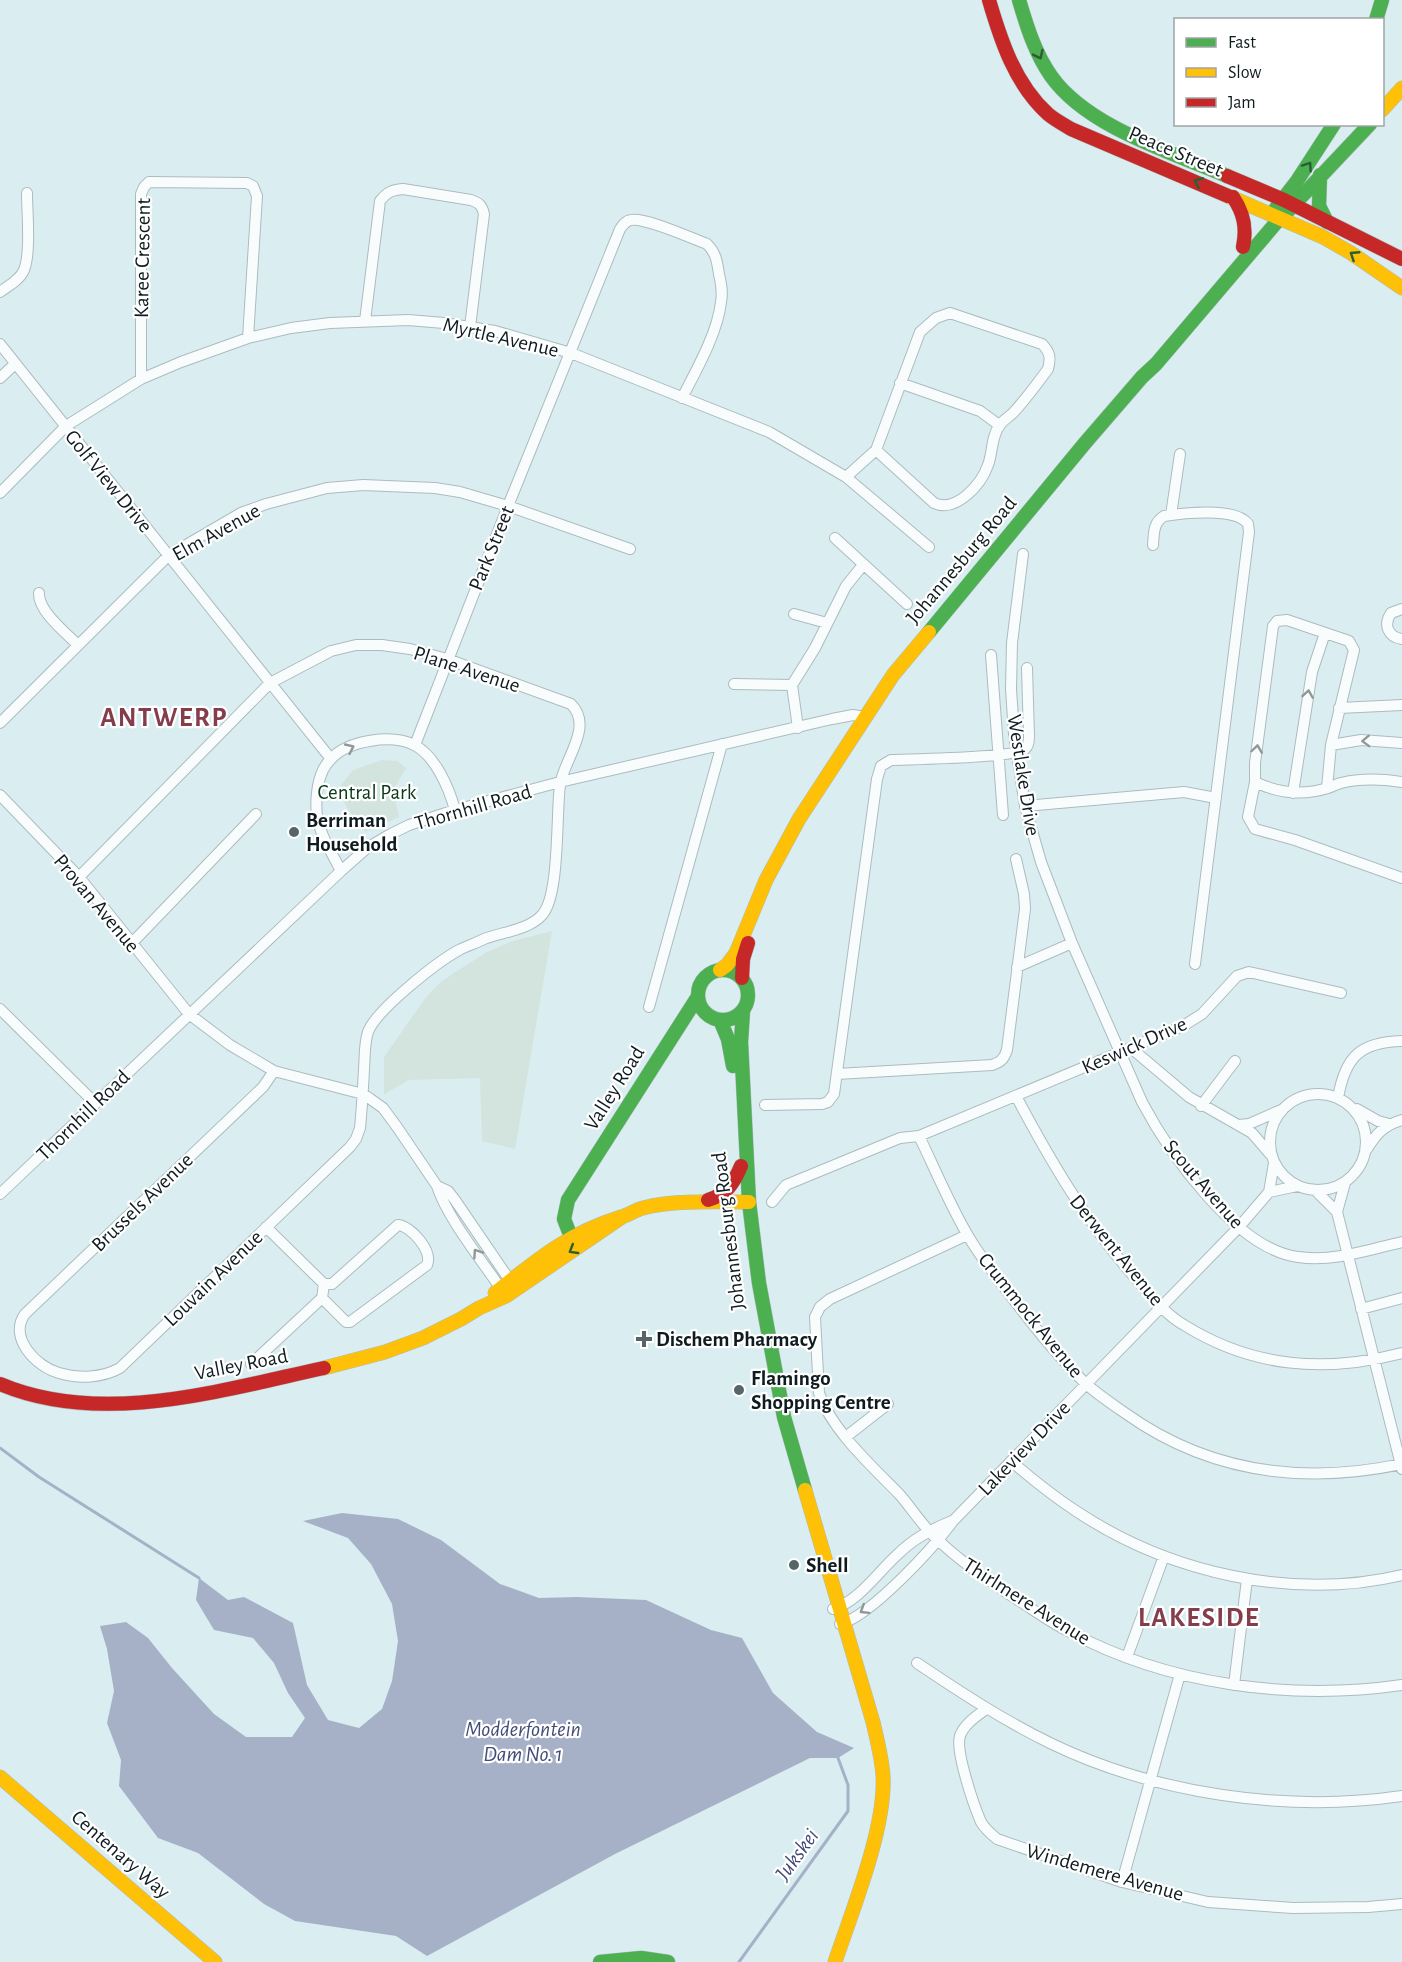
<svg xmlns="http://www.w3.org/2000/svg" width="1402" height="1962" viewBox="0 0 1402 1962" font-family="'Alegreya Sans',sans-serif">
<rect width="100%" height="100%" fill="#daeef1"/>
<path fill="#d2e4dd" d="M382,760l15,1 9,7 -13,23 6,26 -34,15 -20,-27 -4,-20 12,-15z
M552,931l-37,218 -33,-8 -2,-63 -71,2 -25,14v-37l42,-60 17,-17 44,-28 26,-11z"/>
<path fill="#a6b1c7" d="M342,1513l56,6 43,21 59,44 39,14 38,-1 69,3 65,30 31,8 31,55 44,39 37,16 -16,10h-28l-195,96 -188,102 -31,-20 -101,-15 -31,-17 -66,-51 -40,-15 -39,-52 2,-26 -14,-37 7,-32 -7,-42 -7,-23 26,-4 22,16 24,30 42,46 32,23h46l13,-19 -17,-25 -14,-30 -21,-25 -39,-8 -18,-30 3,-22 29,22 16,-3 49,26 14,62 21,35 31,8 23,-19 10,-28 6,-40 -6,-37 -21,-40 -23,-26 -45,-17z"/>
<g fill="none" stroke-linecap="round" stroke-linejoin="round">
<path stroke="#a6b1c7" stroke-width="3" d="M0,1448l39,29 160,101
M739,1962l109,-151v-26l-10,-27"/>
<defs>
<path id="street" d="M0,292c8,-6 20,-12 24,-22 7,-17 3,-58 3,-77
M365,321l15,-120c7,-9 12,-11 23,-12l68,11c8,3 11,5 13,14l-14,113
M0,344l331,415
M0,378l15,-14
M141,379v-185l3,-7 5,-5 98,1 6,3 4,10 -9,142
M900,383l80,28 19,14
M846,477l30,-27 44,-118 16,-14 14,-5 92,31c8,8 9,14 6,25 -11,15 -22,30 -35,44 -4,4 -10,7 -13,12 -9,11 -7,27 -12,40 -7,20 -32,48 -54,38l-58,-53
M0,493l66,-67 75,-47 40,-17 67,-24 43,-10 39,-5 78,-3 36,3 51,8 76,22 198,79 77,45 83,70
M1171,515l9,-61
M835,538l72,66
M1153,545c1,-12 0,-22 11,-29 19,-3 72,-9 84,8l1,8 -54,432
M1023,554l-11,89 -1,46 3,45 11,72 16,56 31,81 70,159c27,51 94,147 156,155 36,5 69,-7 104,-15
M39,593c-1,18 27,40 39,52
M1402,609l-11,4c-8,12 -3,24 11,26
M794,614l33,9
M991,655l12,160
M734,684l58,1
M1339,708l63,-3
M0,723l169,-168 72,-42 25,-9 61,-16 36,-3 72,3 25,4 48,14 122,43
M798,728l-6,-43 23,-37 31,-62 17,-21
M415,745l93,-239 112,-277c3,-4 5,-8 11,-9 14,-3 60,18 76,24 9,9 10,17 12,30 2,9 4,18 2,28 -3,30 -25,69 -39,96
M1331,745l30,-5 41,3
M1255,782l-7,35 7,12 40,11 107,38
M1327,788l4,-43 23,-95 -5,-9 -62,-21 -10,1 -4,5 -18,137v19c23,11 47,14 73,6 4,-1 8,-4 13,-5 20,-5 41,-4 61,-1
M1293,793l19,-121 13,-39
M0,795l79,82 110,137 41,31 44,26 89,23 6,4 14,10 14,19 40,59c10,32 47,77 66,106
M1025,806l159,-14 32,6
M341,871c-9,-18 -21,-36 -24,-55 -2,-18 0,-44 14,-57 17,-19 61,-25 83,-14 21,10 35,43 41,65
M79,877l191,-194 61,-32 25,-6h26l28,4 37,10 124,45c23,23 -7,55 -11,81 -4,29 0,111 -18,130 -13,15 -40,17 -58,24 -8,4 -17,7 -25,11 -22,12 -83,60 -91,82 -4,12 -3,25 -4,37 -1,20 -2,39 -4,59l-4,11 -6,8 -230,221c-18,10 -41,11 -61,5 -23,-6 -51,-36 -34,-59l238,-227 11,-16
M131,944l125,-130
M1017,967l55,-24
M649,1007l73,-263
M0,1009l95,94
M1131,1048l58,49 63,36 18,21
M837,1074l155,-9c9,-3 12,-6 15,-15l18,-141 -1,-15 -8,-35
M1270 1142a48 48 0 1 1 96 0a48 48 0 1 1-96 0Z
M1016,1096c35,66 72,129 122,185 14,16 27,33 46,44 69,43 141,48 218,28
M1338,1098c7,-41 22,-56 64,-57
M765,1105l57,-1 6,-2 6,-8 43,-315 4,-13 10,-6c21,-1 124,-2 134,-11 4,-3 4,-9 4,-13l-2,-68
M1201,1106l34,-45
M1357,1109l21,12 11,3
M1239,1125l10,-1 32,-14
M919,1136c16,33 30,67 48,98 13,23 31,45 47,66 22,29 45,58 71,83 12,11 27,21 40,30 84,60 177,72 277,51
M1367,1149c9,-15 17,-24 35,-29
M1345,1183l-8,29 65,257
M437,1186l11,5 7,9 58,85
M1316,1191l21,21
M1269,1192l28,-6
M0,1194l341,-323 26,-23 22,-13 20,-10 46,-15 105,-28 272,-63 21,-4 11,2
M772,1202l14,-17 114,-47 19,-2 264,-110 19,-12 35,-38 12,-4 92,21
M398,1225c13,1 35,26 29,40l-77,57h-4l-24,-24 2,-14h8z
M266,1227l58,57
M967,1235l-137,64 -10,8 -5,10 4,76c13,38 54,74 81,102 13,15 23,32 38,45 24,23 52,42 80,60 16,10 32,22 50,31 100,54 223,70 334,54
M1361,1309l41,-11
M251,1364l71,-66
M847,1436l41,-32
M1011,1461c21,18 42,35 65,50 93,62 216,90 326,64
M833,1609c25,-7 45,-37 64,-54 16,-16 33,-25 55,-34
M840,1624c31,-8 94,-77 113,-103l286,-294 30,-35 5,-29
M1127,1657l37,-101
M917,1663c43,29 86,57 133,80 105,51 237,70 352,53
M1234,1685l13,-106
M986,1709c-9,7 -22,15 -26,27 -5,15 14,70 21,86 4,7 10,12 16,17l125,43 86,20 85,6 75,-1 34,-3
M1122,1882l58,-208"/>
<path id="fast" d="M1019,0c8,27 16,53 32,76 36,51 120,76 176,100
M1376,20l6,-20
M1320,175l-1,31 8,16
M1276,208l21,-27 37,-57
M1286,213l84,-89
M929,632l156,-189 57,-66 14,-13 125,-147
M698 995a25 25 0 1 1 50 0a25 25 0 1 1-50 0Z
M743,1011l-2,31 8,160 10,81 25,134 21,73
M720,1020l8,19 5,27
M571,1237l-7,-18 4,-19 129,-202
M600,1962l41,-4 27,4"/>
<path id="slow" d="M1382,110l20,-22
M1228,196l95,41 28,16 51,35
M720,970l7,-5 9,-12 30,-73 33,-61 94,-144 36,-43
M495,1293c43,-34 72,-59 126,-76 8,-2 14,-7 22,-9 30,-8 74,-6 106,-6
M324,1368l61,-16 38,-14 38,-19 18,-11 27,-12 116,-79
M805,1490l68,232c4,18 9,36 10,54 3,52 -31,135 -48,186
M0,1777l215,185"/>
<path id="jam" d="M989,0c12,41 26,84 59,114 7,6 15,10 23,15l157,67
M1227,176l57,24 118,59
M1233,197c11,16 14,31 10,50
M742,978l1,-19 5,-16
M708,1200c18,-5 26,-17 33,-34
M0,1384c101,43 222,6 324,-16"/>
</defs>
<use href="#street" stroke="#acbbbe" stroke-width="12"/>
<use href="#fast" stroke="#acbbbe" stroke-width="15"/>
<use href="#slow" stroke="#acbbbe" stroke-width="15"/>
<use href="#jam" stroke="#acbbbe" stroke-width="15"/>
<use href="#street" stroke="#f9fcfd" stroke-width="10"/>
<use href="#fast" stroke="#4caf50" stroke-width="14"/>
<use href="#slow" stroke="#ffc107" stroke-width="14"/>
<use href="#jam" stroke="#c62828" stroke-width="14"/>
</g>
<defs><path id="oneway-chevron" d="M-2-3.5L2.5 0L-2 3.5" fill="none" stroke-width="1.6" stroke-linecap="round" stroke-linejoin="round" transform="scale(1.5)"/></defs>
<g stroke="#2a5e35">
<use href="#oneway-chevron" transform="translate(1039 55) rotate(64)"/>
<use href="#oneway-chevron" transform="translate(1308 166) rotate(-56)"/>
<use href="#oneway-chevron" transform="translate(1198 182) rotate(-157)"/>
<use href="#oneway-chevron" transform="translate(1354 255) rotate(-147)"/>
<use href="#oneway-chevron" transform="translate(573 1250) rotate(149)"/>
</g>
<g stroke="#909799">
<use href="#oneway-chevron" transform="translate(1308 694) rotate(-81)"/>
<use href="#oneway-chevron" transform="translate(1366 741) rotate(178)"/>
<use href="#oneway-chevron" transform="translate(350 748) rotate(-25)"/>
<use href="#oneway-chevron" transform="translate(1257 749) rotate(-82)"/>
<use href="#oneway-chevron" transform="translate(477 1253) rotate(-124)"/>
<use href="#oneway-chevron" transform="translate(864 1610) rotate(148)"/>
</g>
<g fill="#566668" stroke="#fff" stroke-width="2">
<circle cx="294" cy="832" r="6"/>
<path d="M641 1330h6v6h6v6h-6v6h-6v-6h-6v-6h6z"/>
<circle cx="739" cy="1390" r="6"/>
<circle cx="794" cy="1565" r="6"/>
</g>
<g text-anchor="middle" stroke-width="4.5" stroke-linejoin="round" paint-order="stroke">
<g font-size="21" fill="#0f1c1f" stroke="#fff">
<text transform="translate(1176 151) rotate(23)" y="7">Peace Street</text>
<text transform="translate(142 258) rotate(-89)" y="7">Karee Crescent</text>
<text transform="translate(501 337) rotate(13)" y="7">Myrtle Avenue</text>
<text transform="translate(109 481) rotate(51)" y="7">Golf View Drive</text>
<text transform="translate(216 532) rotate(-29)" y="7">Elm Avenue</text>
<text transform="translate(491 548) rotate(-68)" y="7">Park Street</text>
<text transform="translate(961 560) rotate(-50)" y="7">Johannesburg Road</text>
<text transform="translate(467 669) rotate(18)" y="7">Plane Avenue</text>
<text transform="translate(1024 775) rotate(81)" y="7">Westlake Drive</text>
<text transform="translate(473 807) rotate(-16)" y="7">Thornhill Road</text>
<text transform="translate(97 903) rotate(50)" y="7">Provan Avenue</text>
<text transform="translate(1134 1045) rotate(-24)" y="7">Keswick Drive</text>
<text transform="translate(614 1088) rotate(-58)" y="7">Valley Road</text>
<text transform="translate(83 1115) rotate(-44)" y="7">Thornhill Road</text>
<text transform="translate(1204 1184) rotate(49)" y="7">Scout Avenue</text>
<text transform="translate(142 1202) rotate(-44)" y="7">Brussels Avenue</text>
<text transform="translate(728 1231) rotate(-97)" y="7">Johannesburg Road</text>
<text transform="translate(1117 1250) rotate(51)" y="7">Derwent Avenue</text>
<text transform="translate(213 1278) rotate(-44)" y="7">Louvain Avenue</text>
<text transform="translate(1031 1315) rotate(51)" y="7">Crummock Avenue</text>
<text transform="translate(241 1364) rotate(-11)" y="7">Valley Road</text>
<text transform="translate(1024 1448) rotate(-46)" y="7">Lakeview Drive</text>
<text transform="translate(1027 1601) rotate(32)" y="7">Thirlmere Avenue</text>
<text transform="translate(121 1854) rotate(41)" y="7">Centenary Way</text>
<text transform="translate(1105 1872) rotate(16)" y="7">Windemere Avenue</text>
</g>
<g font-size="21" fill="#0b3919" stroke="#fff">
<text x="367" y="799">Central Park</text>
</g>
<g font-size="21" font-weight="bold" fill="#0f1c1f" stroke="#fff" text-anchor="start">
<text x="306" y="827">Berriman<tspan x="306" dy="24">Household</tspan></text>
<text x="656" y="1346">Dischem Pharmacy</text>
<text x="751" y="1385">Flamingo<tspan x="751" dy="24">Shopping Centre</tspan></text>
<text x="806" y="1572">Shell</text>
</g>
<g font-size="22" font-style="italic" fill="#434c78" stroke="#fff">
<text x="523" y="1736">Modderfontein<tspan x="523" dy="25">Dam No. 1</tspan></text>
<text transform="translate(796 1854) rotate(-54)" y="8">Jukskei</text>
</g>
<g font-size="27" font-weight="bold" letter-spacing="1.5" fill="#853d4c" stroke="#fff">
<text x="164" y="726">ANTWERP</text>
<text x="1199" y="1626">LAKESIDE</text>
</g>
</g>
<rect x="1174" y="18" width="210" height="108" fill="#ffffff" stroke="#9fa4a5" stroke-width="1.5"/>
<rect x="1186" y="38" width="30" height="9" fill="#4caf50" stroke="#9fa4a5" stroke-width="1.5"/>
<text x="1228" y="48" font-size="18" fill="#0f1c1f">Fast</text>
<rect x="1186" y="68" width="30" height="9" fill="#ffc107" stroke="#9fa4a5" stroke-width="1.5"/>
<text x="1228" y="78" font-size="18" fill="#0f1c1f">Slow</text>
<rect x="1186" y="98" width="30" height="9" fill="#c62828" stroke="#9fa4a5" stroke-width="1.5"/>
<text x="1228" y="108" font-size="18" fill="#0f1c1f">Jam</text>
</svg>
